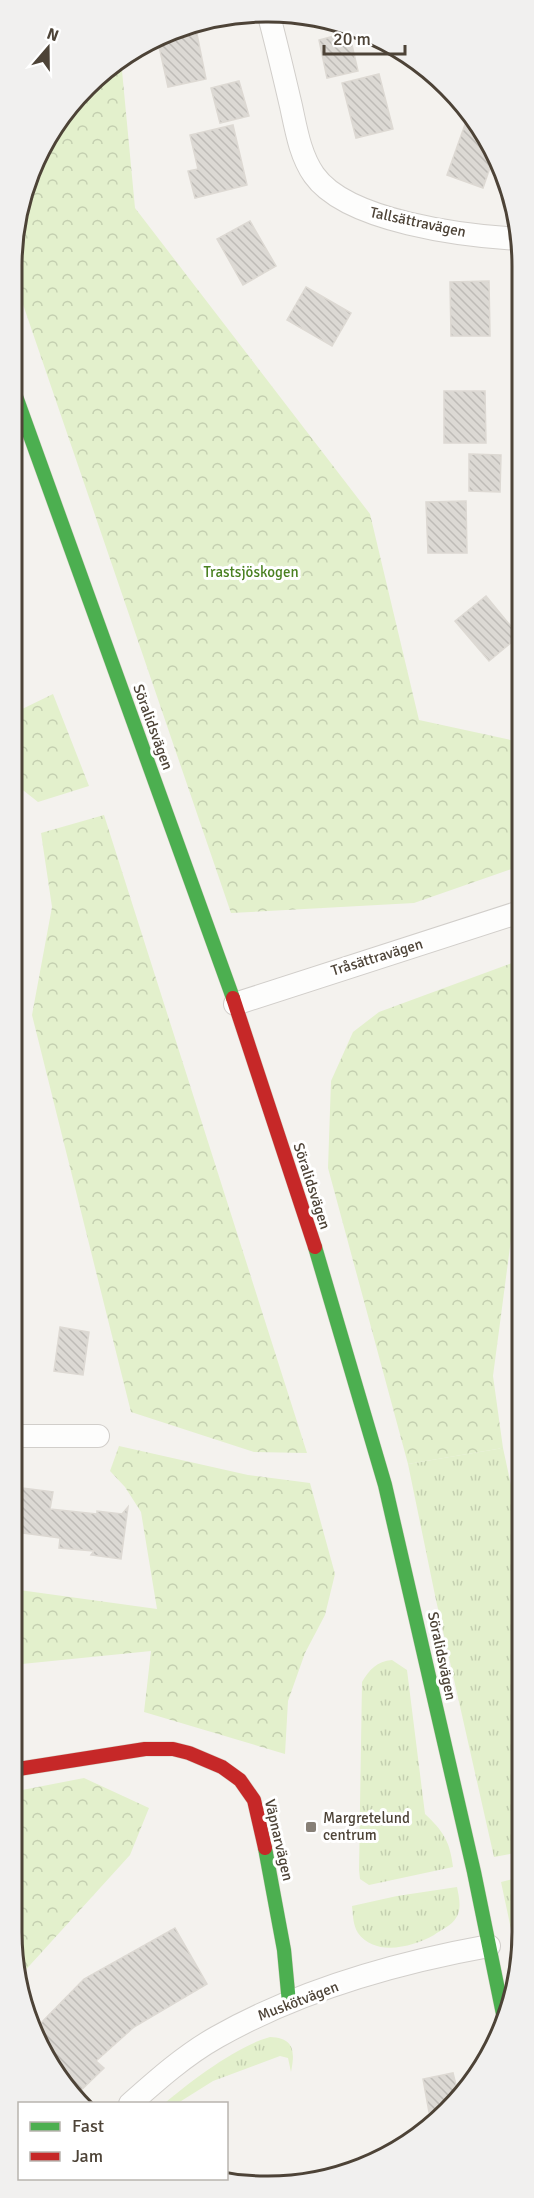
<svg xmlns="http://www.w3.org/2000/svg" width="534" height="2198" viewBox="0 0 534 2198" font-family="Signika,sans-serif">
<defs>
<pattern id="grass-tufts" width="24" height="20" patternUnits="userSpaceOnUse" patternTransform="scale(1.5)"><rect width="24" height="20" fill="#e3f0cc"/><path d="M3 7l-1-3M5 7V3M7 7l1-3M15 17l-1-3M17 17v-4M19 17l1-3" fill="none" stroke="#c4cfb0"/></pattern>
<pattern id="forest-crowns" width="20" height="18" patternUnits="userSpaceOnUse" patternTransform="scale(1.5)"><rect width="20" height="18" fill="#e3f0cc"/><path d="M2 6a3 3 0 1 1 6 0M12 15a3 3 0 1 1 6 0" fill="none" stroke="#c4cfb0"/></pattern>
<pattern id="building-back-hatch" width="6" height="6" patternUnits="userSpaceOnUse" patternTransform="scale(1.5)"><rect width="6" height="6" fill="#dcd9d4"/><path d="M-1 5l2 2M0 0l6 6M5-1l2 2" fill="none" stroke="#bebbb7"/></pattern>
</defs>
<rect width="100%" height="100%" fill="#f4f2ee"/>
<path fill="url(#grass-tufts)" d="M503,1448l17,79v325l-26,5 -58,-257 -28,-136z
M392,1660l15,10 18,144c18,17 25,27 28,53l-84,18 -9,-6 -1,-9 3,-188c7,-12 15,-21 30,-22z
M520,1877v54l-9,-2 -10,-47z
M457,1887c2,10 5,22 -1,31 -4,7 -15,12 -22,17 -21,12 -59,22 -76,-2 -5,-8 -5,-17 -6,-27l45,-10z
M270,2037c25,1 25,15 21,35l-3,-14 -8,-2 -67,25 -35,22h-13c26,-22 72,-57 105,-66z"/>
<path fill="url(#forest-crowns)" d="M121,60l14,148 235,306 49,206 101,22v124l-106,37 -183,10 -217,-635v-45l32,-94 66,-75z
M53,694l36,92 -51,16 -24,-19v-70z
M104,815l203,638 -53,-1 -123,-40 -99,-397 20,-108 -11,-74z
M520,960v211l-27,205 10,72 -95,16 -80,-296 3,-87 22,-49 26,-20z
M119,1446l129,29 62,8 25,91 -10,41 -20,38 -17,48 -3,53 -141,-42 7,-61 -139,14v-76l145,20 -16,-97 -16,-25 -15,-16z
M84,1778l65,30 -19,47 -109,120 -9,-44v-139z"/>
<path fill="url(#building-back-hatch)" stroke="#ddd9d3" stroke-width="1.5" d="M195,24l11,55 -38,8 -10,-45z
M349,32l9,39 -31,7 -8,-38z
M379,74l14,55 -37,9 -14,-55z
M239,81l10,35 -29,7 -9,-35z
M468,116l27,37 -12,35 -36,-13z
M233,125l14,60 -52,13 -7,-27 10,-2 -8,-34z
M250,221l26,45 -33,19 -26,-46z
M489,281l1,55h-39l-1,-54z
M306,287l45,26 -19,33 -45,-26z
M444,391h41l1,52h-42z
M469,454l32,1 -1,37 -31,-1z
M466,501l1,52h-39l-2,-51z
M486,596l33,40 -30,25 -34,-40z
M60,1327l29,5 -6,43 -29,-4z
M22,1488l31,4 -3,17 47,5v-3l25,3 6,-7 -7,52 -30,-4 3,-4 -35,-3 1,-10 -44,-6z
M175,1928l32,56 -73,43 -38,34 8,7 -30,29 -41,-66 51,-52z
M453,2073l5,20 -15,16 -14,3 -6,-33z"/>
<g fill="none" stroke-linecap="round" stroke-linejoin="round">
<defs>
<path id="street" d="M269,16c8,30 15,60 22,90 5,23 9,49 23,69 33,47 151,61 206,64
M235,1004l285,-92
M13,1436h85
M130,2104c27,-24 55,-49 87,-67 83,-47 178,-74 272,-91"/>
<path id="fast" d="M14,391l219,607
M315,1247l70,238 89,387 29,142
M265,1848l19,102 5,53"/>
<path id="jam" d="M233,998l82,249
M12,1770l133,-21h28l16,4 33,14 18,13 14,20 11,48"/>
</defs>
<use href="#street" stroke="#d1ceca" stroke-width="24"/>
<use href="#fast" stroke="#d6d0c5" stroke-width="15"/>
<use href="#jam" stroke="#d6d0c5" stroke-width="15"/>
<use href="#street" stroke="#fdfdfc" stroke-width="22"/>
<use href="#fast" stroke="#4caf50" stroke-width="14"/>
<use href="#jam" stroke="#c62828" stroke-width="14"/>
</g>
<rect fill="#878077" stroke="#fff" stroke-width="2" x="305" y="1821" width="12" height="12" rx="3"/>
<g text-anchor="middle" stroke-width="6" stroke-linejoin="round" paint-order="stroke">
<g font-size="15" fill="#4d4337" stroke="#fff">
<text transform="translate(418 222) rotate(12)" y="5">Tallsättravägen</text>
<text transform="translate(153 727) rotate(70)" y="5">Söralidsvägen</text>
<text transform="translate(377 957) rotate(-17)" y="5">Tråsättravägen</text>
<text transform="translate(312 1186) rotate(72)" y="5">Söralidsvägen</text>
<text transform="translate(442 1656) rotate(78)" y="5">Söralidsvägen</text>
<text transform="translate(279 1840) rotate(77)" y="5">Väpnarvägen</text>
<text transform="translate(298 2001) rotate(-21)" y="5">Muskötvägen</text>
</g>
<g font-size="15" fill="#4a8121" stroke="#fff">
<text x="251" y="577">Trastsjöskogen</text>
</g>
<g font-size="15" fill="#4d4337" stroke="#fff" text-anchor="start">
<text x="323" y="1823">Margretelund<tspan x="323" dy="17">centrum</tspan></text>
</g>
</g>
<path d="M0 0H534V2198H0ZM266 22H268A244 244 0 0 1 512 266V1932A244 244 0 0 1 268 2176H266A244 244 0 0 1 22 1932V266A244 244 0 0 1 266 22Z" fill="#f1f0ef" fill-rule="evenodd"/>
<path fill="none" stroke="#4d4337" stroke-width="3" d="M266 22H268A244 244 0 0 1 512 266V1932A244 244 0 0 1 268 2176H266A244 244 0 0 1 22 1932V266A244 244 0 0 1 266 22Z"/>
<rect x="18" y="2102" width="210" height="78" fill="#ffffff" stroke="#b8b4af" stroke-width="1.5"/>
<rect x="30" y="2122" width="30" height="9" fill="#4caf50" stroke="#b8b4af" stroke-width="1.5"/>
<text x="72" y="2132" font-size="18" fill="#4d4337">Fast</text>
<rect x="30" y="2152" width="30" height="9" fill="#c62828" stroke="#b8b4af" stroke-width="1.5"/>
<text x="72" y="2162" font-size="18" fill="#4d4337">Jam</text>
<g transform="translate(48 48) rotate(20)" stroke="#ffffff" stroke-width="4.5" paint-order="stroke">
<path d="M0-4.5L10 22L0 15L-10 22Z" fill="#4d4337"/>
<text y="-9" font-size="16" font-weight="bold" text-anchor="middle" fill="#4d4337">N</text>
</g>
<path d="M324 45v9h81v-9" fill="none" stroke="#4d4337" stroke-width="3"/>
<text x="333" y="45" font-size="18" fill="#4d4337" stroke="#ffffff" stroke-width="4.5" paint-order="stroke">20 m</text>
</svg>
